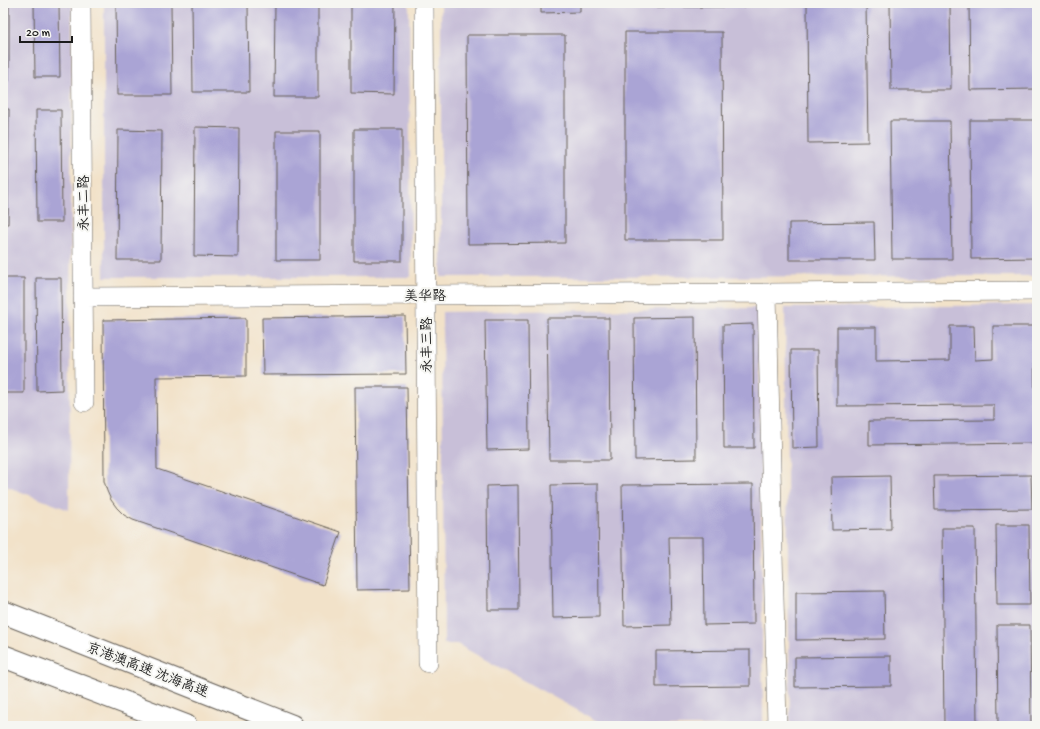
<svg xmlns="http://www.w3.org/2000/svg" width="1040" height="729" viewBox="0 0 1040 729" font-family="'Gochi Hand','LXGW WenKai TC',sans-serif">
<rect width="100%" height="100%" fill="#f6f6f2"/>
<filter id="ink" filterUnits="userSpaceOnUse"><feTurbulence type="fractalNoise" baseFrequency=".025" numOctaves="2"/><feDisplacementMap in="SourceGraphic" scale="8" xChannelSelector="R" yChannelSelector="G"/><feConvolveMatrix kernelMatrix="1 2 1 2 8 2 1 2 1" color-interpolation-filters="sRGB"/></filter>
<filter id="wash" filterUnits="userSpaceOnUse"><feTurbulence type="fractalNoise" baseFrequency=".012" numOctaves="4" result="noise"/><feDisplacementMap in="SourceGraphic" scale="16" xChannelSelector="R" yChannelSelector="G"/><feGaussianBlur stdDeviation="0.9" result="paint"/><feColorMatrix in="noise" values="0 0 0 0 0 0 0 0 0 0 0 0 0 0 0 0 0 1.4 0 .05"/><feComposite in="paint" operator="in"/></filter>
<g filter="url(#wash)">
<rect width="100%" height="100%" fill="#f2e2c9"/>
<path fill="#c8bfd8" d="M3,3h69l-3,507 -66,-25z
M104,3h305l2,274h-307z
M441,3h596v273l-596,1z
M1037,305v421h-247l-5,-418z
M759,308l4,418h-157l-149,-82h-13l-2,-332z"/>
<g id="blocks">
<path fill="#aaa4d5" d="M3,3h6v78h-6z
M34,3h25l1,74h-25z
M116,3h55l1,92h-55z
M192,3h56l1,89h-56z
M275,3h43v94h-44z
M351,3h44l-1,91 -43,-1z
M541,3h39v9l-39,1z
M654,3h90v4h-90z
M807,3h59l2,139 -60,1z
M890,3h60l1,87h-60z
M969,3h68v86l-67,1z
M625,32h97l1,208h-98z
M467,35h98v208l-97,1z
M3,109h6l-1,115h-5z
M36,110h25l1,112h-25z
M970,120h67v138l-66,1z
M890,121h60l2,138h-60z
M195,127l44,1 -1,129 -44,-1z
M354,129h48v132h-48z
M118,130l44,1 -1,129h-44z
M276,131h44v129h-44z
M874,222l1,38h-86v-37z
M3,278h21v115h-21z
M36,278h25l1,112 -25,1z
M405,316l1,58 -143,1 -1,-57z
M695,317l1,142 -61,1 -1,-142z
M246,318v58l-90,1 1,92 184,63 -18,53 -190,-65 -9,-5 -7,-7 -6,-8 -4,-9 -3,-10 -1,-161z
M547,318h62l1,142h-61z
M485,320h43l1,129 -42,1z
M753,324l1,124h-30l-1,-123z
M950,326h24l1,34 18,-1v-33h41l1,117 -166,2v-24l125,-1v-15l-157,1v-79h39v34l74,-1z
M791,350h27l1,97 -27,1z
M355,387h52l3,202 -53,1z
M1031,475l1,34 -97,1 -1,-34z
M890,476l1,53 -59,1 -1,-53z
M598,484l1,133 -46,1 -2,-133z
M753,484l1,140 -50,1 -1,-88h-34l2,88 -47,1 -2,-141z
M518,485l1,125h-31l-1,-124z
M996,525h33l1,80h-33z
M942,528h33l2,198h-33z
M884,591l1,48 -89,1v-48z
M997,625h33l1,101h-33z
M750,650v36l-94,1v-36z
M891,656v30l-96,1v-30z"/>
</g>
</g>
<g filter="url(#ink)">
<use href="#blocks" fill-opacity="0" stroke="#676159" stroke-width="1"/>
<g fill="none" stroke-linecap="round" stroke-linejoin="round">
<defs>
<path id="street" d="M81,3l3,399
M424,3l4,660
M83,297l684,-4
M777,726l-10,-433 270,-2"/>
<path id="highway" d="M3,612l289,114
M3,656l183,70"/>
</defs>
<use href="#street" stroke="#676159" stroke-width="20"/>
<use href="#highway" stroke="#676159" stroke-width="24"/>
<use href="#street" stroke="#fff" stroke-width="19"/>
<use href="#highway" stroke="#fff" stroke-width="22"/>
</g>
</g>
<g text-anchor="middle" stroke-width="4" stroke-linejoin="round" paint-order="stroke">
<g font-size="14" fill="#1c1c1c" stroke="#f6f6f2">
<text transform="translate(83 203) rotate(-90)" y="5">永丰二路</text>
<text x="425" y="300">美华路</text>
<text transform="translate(426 345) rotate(-90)" y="5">永丰三路</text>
<text transform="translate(148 669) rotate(21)" y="5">京港澳高速 沈海高速</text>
</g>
</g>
<rect width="1040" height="729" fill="none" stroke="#f6f6f2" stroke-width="16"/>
<path d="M20 36v6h52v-6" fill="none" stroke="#1c1c1c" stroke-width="2"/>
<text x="26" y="36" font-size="12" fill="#1c1c1c" stroke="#f6f6f2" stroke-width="3" paint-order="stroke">20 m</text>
</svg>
